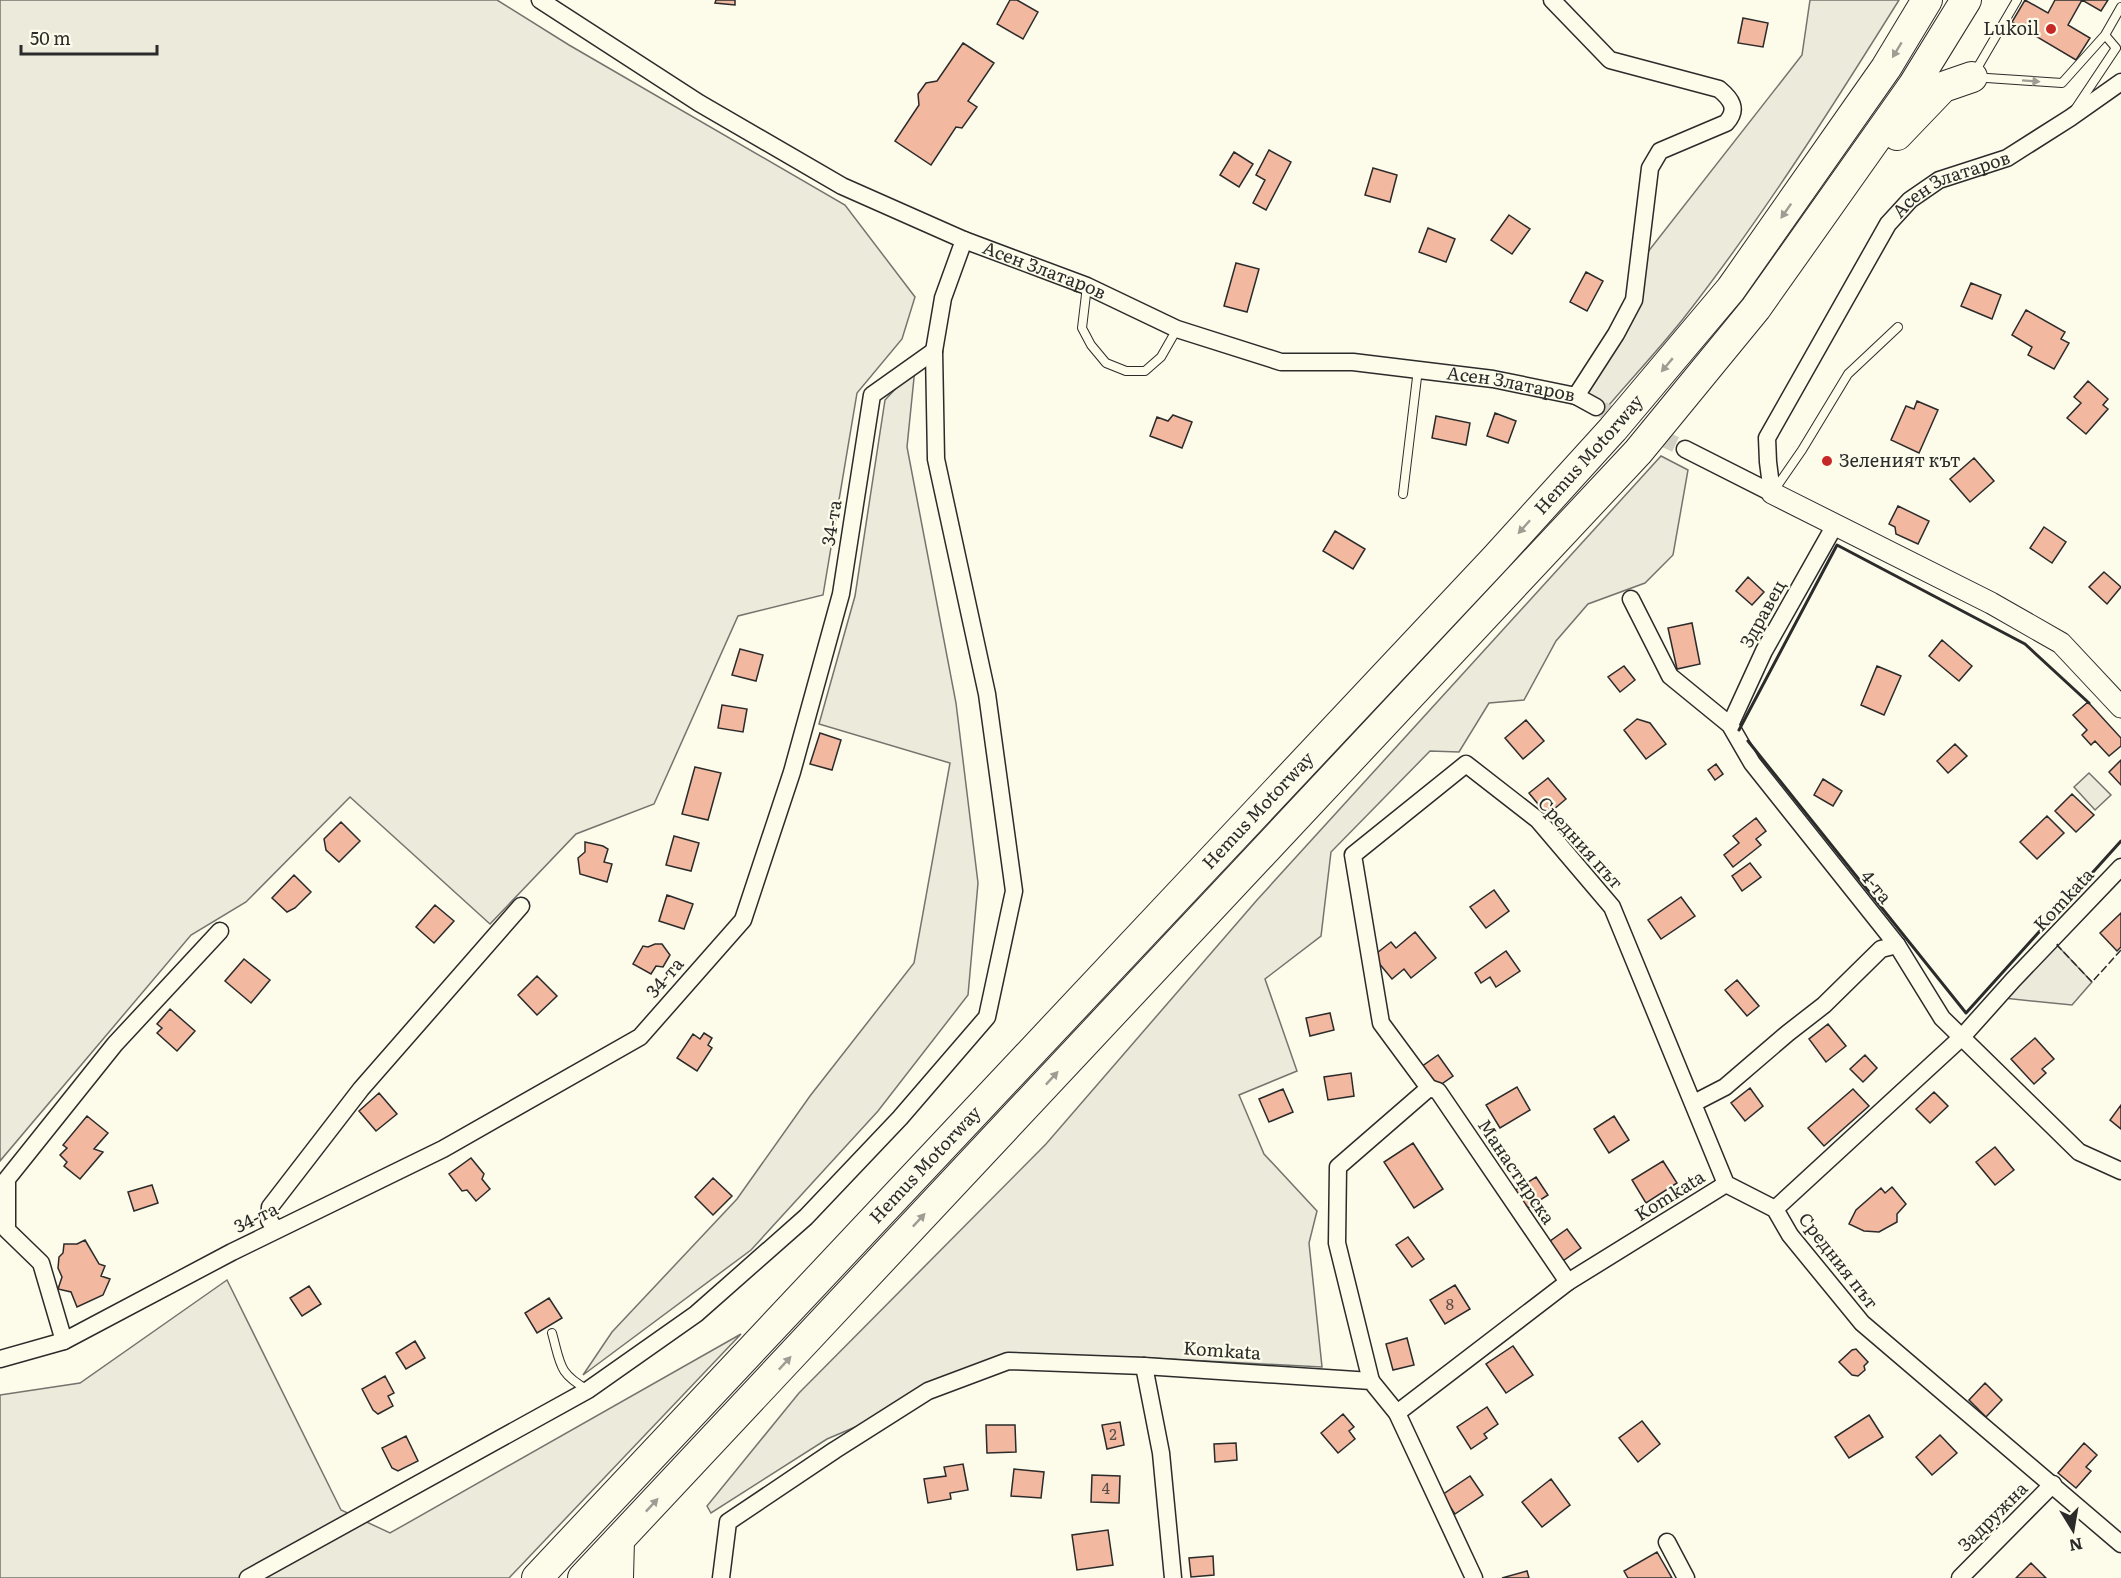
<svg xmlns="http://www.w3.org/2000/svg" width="2121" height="1578" viewBox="0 0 2121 1578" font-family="Literata,serif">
<rect width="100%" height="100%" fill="#fdfbea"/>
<path fill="#ecebdb" stroke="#74746e" stroke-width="1.5" d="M0,0h497l72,45 276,160 70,92 -13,42 -45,54 -34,202 -85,21 -84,188 -78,30 -86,90 -140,-127 -104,105 -55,33 -191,226z
M1810,0h89c-68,109 -137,218 -216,319 -24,30 -50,58 -74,86l-28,-9 42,-65 17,-69 162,-207z
M915,368l-8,79 49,256 22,180 -10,112 -90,116 -127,139 -168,125 29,-43 125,-133 73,-103 104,-133 36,-200 -131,-39 36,-128 30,-196z
M1661,456l27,14 -15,85 -28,28 -57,21 -32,37 -32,59 -35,3 -30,49 -29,-1 -99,101 -10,84 -56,43 32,92 -58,24 25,59 53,57 -8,32 13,124 -192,-10 -138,12 -165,70 -116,74 -4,-7 92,-113 247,-249 211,-244z
M227,1280l114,230 49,23 351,-199 -232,244h-509v-183l80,-12z"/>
<path fill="#eceadb" stroke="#74746e" stroke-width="1.5" d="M2089,773l22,22 -16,15 -21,-23z
M2057,945l35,37 -20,23 -69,-7z"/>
<path fill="#f2b8a0" stroke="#2b2b2b" stroke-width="1.5" d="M716,0h19v5l-20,-2z
M1010,0h7l21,12 -15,27 -26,-15z
M2025,0l23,13 7,-13h27l-14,25 22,13 -14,22 -64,-38z
M2082,0h26l-7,11z
M1743,18l25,5 -5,24 -25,-4z
M963,43l31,20 -26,38 9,6 -15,21 -6,-1 -25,38 -36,-24 24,-36 -1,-11 8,-11 11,-2z
M1269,150l22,12 -25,48 -13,-7 12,-23 -9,-5z
M1234,152l19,12 -14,23 -19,-12z
M1373,168l24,7 -7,27 -25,-7z
M1509,215l21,14 -18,25 -21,-14z
M1428,228l27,11 -9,23 -27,-10z
M1236,263l23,6 -12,43 -23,-6z
M1586,272l17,9 -16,30 -17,-9z
M1971,283l30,12 -9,24 -31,-13z
M2026,310l39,22 -4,7 8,4 -15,26 -26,-14 4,-8 -20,-12z
M2088,381l20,18 -5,6 5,4 -22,25 -19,-16 14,-15 -7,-6z
M1917,401l21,9 -19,43 -28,-13 15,-34 8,3z
M1495,413l21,8 -8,22 -21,-7z
M1173,415l19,7 -10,26 -32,-12 7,-19 11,4z
M1436,416l34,7 -4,22 -34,-7z
M1974,458l20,23 -24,21 -20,-23z
M1898,506l31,15 -11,23 -22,-10 -1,-7 -6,-3z
M2044,527l22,15 -14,21 -22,-15z
M1335,531l30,18 -12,20 -30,-18z
M2104,572l17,15 -14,17 -18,-17z
M1748,577l16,15 -12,13 -16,-14z
M1692,623l8,41 -23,5 -9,-41z
M1942,640l30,26 -13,15 -30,-25z
M740,649l23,6 -7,26 -24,-6z
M1624,666l11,14 -15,12 -12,-15z
M1877,666l24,10 -17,39 -23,-10z
M2088,702l33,36v8l-12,10 -14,-15 -4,4 -9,-10 5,-5 -14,-15z
M722,705l25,4 -4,23 -25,-4z
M1637,719l13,4 16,21 -20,15 -22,-29z
M1526,720l18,21 -21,18 -18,-21z
M820,733l21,7 -9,30 -22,-6z
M1955,744l12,12 -19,17 -11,-12z
M2121,760v25l-12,-13z
M1716,764l7,10 -8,6 -7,-10z
M695,767l26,6 -13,47 -26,-6z
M1548,778l18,21 -19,16 -18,-22z
M1823,779l19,12 -9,15 -19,-11z
M2072,794l22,21 -18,17 -21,-21z
M2047,816l17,17 -27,26 -17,-17z
M1756,818l10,13 -10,8 5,6 -28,22 -9,-12 15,-12 -6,-7z
M341,822l19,19 -21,21 -13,-12 -2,-11z
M674,836l25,7 -8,28 -25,-6z
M585,842l18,4 5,3 -4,13 8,2 -5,18 -27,-8 -2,-16 7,-6z
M1750,863l11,14 -19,14 -10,-15z
M294,875l17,17 -16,16 -8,4 -15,-14z
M1494,890l15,21 -23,17 -16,-21z
M667,895l26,9 -9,25 -25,-8z
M1681,897l14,19 -34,23 -13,-19z
M435,905l19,16 -20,22 -18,-16z
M2121,913v34l-4,4 -17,-18z
M1415,932l21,26 -25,20 -7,-9 -12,10 -19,-23 18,-14 5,6z
M655,944h7l8,11 -7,12 -7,-1 -5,8 -18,-10 10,-18 5,1z
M1506,951l14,20 -24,16 -6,-10 -9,6 -6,-10z
M244,959l26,21 -19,23 -26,-22z
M537,976l20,20 -20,19 -19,-20z
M1737,980l22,26 -12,10 -22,-26z
M170,1009l25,22 -18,20 -20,-18 5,-5 -5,-4z
M1330,1013l4,17 -24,6 -4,-18z
M1828,1024l18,22 -20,16 -17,-23z
M704,1033l8,5 -4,7 4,3 -15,23 -20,-13 16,-24 7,5z
M2035,1038l19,21 -12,10 4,4 -12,11 -23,-25z
M1438,1055l15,21 -17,12 -15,-21z
M1865,1055l12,13 -14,14 -13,-13z
M1351,1073l3,23 -26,4 -4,-23z
M1517,1087l13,23 -30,18 -14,-23z
M1750,1088l13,18 -18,15 -14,-18z
M1283,1089l10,23 -24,10 -10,-23z
M1853,1089l16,17 -45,40 -16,-18z
M1934,1092l14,14 -18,17 -14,-14z
M379,1093l18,21 -21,17 -17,-20z
M2121,1105v24l-11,-9z
M87,1116l21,17 -14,16 9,3 -23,27 -16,-13 3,-4 -7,-7 7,-7 -4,-3z
M1614,1116l15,24 -20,13 -15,-24z
M1413,1143l30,46 -29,19 -30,-46z
M1995,1147l19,23 -19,15 -19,-23z
M471,1158l13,16 -2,5 8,10 -14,12 -9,-11 -5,1 -13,-17z
M1663,1161l14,22 -31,20 -14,-23z
M1536,1177l12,18 -25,16 -12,-18z
M713,1178l19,18 -19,19 -18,-18z
M152,1185l6,18 -24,8 -6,-19z
M1892,1187l14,17 -9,10v8l-18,10 -15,-1 -15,-7 7,-14 25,-22 4,5z
M1567,1229l14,19 -21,15 -14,-19z
M1408,1237l16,22 -12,8 -16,-22z
M85,1240l14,24 6,2 -4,10 9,3 -7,16 -26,12 -6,-15 -13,-3 4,-12 -4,-9 1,-11 4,-4 1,-9h13z
M1455,1285l15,24 -25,15 -15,-24z
M309,1286l12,18 -19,12 -12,-18z
M549,1298l13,20 -25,15 -12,-20z
M1407,1338l7,27 -21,5 -7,-26z
M415,1341l10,17 -19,11 -10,-16z
M1513,1346l20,29 -27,18 -20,-29z
M1856,1349l12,13 -4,4 1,4 -7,6 -6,-1 -13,-13 13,-12z
M385,1376l9,17 -6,3 5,10 -15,8 -5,-4 -11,-21z
M1985,1383l17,17 -16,17 -17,-17z
M1487,1407l11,17 -14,10 3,4 -16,11 -14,-22z
M1343,1414l11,13 -5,4 6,8 -17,14 -17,-20z
M1869,1415l14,22 -34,21 -14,-21z
M1642,1421l18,23 -22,18 -19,-24z
M1120,1422l4,23 -17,4 -5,-24z
M986,1425h29l1,27 -29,1z
M1940,1435l17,18 -25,22 -16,-18z
M406,1436l12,25 -20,10 -6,-3 -10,-20z
M1236,1443l1,17 -22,2 -1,-18z
M2084,1443l13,12 -11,12 5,4 -15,17 -18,-15z
M963,1464l5,26 -18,3 1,6 -23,4 -4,-24 22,-3 -2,-9z
M1014,1469l30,3 -3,26 -30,-2z
M1092,1475l28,1 -1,27 -28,-1z
M1470,1476l13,19 -28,19 -13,-19z
M1551,1479l19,26 -28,22 -20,-25z
M1108,1530l5,35 -36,5 -5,-35z
M1657,1552l15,26h-44l-4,-7z
M1213,1556l1,19 -23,2 -2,-19z
M2031,1563l15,15h-30z
M1527,1571l2,7h-27z"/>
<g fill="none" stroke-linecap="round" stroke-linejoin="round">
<path stroke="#d3d1c4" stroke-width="16" stroke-dasharray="16 8" stroke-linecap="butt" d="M1596,407l89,42"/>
<defs>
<path id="service" d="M2017,0l-45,77 90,6 43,-48 16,-28
M2076,108l40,-60 -11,-13
M1087,286l-5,42 9,17 15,18 20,8h19l16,-14 16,-28
M1773,492l29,-42 46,-76 50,-47
M1403,494l15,-125
M552,1333c9,32 6,40 36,57"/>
<g id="minor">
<path id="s1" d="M540,0l159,103 143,83 122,54 123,46 90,43 104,33h72l140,17 83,17 20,11"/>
<path d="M1552,0l58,60 109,29c12,10 20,20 7,34l-66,28 -10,17 -16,132 -18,34 -40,62"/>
<path d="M1685,449l87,44"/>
<path id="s2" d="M1772,493l-4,-31 -1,-24 121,-214 22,-24 29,-20 68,-22 63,-40 51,-36"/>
<path d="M1631,599l39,77 60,49 22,38 145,182 45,73 137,134 42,19"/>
<path d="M1730,725l34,-74 71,-126"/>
<path d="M1429,1088l9,3 130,191"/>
<path d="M1694,1103l31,-16 63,-54 36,-28 57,-56 16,-4"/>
<path d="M1775,1209l187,-172 51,-57 108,-113"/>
<path d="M276,1230l-7,-10 1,-13 91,-118 160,-183"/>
<path d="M64,1341l-23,-78 -34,-33v-51l108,-135 105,-113"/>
<path d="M0,1359l64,-18 168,-89 211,-103 197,-112 103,-117 49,-148 49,-178 31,-199 62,-44"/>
<path d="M1144,1366l17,87 12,125"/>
<path d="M1371,1381l-34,-138 1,-76 91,-79 -48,-65 -28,-168 113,-91 72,56 74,87 114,277 49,25 15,26 72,88 259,221"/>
<path d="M1397,1413l171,-131 158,-98"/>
<path d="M1667,1542l19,36"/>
<path d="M248,1578l340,-188 108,-76 110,-97 94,-99 87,-101 27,-126 -27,-197 -51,-235 -2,-108 9,-53 21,-58"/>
<path d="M721,1578l7,-56 107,-72 93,-59 80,-30 136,5 227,15 26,32 77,165"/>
<path d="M1960,1578l93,-94"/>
</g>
<path id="tertiary" d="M1772,493l219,110 70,40 60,64"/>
<g id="motorway">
<path d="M1897,135l46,-48 29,-10"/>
<path id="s3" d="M537,1578l959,-1020 117,-129 118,-140 155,-221 41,-68"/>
<path d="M583,1578l1055,-1126 118,-144 157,-222 53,-86"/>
<path d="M618,1578l1,-38"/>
</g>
</defs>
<use href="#service" stroke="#2b2b2b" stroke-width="10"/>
<use href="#minor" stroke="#2b2b2b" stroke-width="19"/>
<use href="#tertiary" stroke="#2b2b2b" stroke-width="23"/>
<use href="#motorway" stroke="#2b2b2b" stroke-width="32"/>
<use href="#service" stroke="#fdfbea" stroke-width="8"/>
<use href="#minor" stroke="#fdfbea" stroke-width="16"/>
<use href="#tertiary" stroke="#fdfbea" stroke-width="21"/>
<use href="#motorway" stroke="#fdfbea" stroke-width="30"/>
<path stroke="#2b2b2b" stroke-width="1.5" stroke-dasharray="8 3" stroke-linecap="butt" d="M2058,944l-1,1 35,37 29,-32"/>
<path stroke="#2b2b2b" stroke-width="3" d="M1739,730l98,-185 188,99 64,59
M1748,741l218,272 155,-172"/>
</g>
<defs><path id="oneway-solid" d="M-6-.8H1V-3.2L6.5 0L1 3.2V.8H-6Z" transform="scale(1.5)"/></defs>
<g fill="#9e9d94">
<use href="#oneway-solid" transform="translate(1897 50) rotate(121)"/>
<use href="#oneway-solid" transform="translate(2031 81) rotate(4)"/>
<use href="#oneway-solid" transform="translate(1786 211) rotate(125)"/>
<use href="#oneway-solid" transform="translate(1667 365) rotate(130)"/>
<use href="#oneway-solid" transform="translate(1524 527) rotate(132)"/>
<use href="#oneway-solid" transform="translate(1052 1078) rotate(-47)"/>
<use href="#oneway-solid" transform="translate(919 1220) rotate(-47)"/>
<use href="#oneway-solid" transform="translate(785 1363) rotate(-47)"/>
<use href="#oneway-solid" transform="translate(652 1505) rotate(-47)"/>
</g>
<g fill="#c62828" stroke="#fdfbea" stroke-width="2">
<circle cx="2051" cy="29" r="6"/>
<circle cx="1827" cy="461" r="6"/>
</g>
<g text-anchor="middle" stroke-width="4.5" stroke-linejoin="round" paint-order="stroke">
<g font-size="15" fill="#5d4e48">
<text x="1450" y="1310">8</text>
<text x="1113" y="1440">2</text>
<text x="1106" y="1494">4</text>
</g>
<g font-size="18" fill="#2b2b2b" stroke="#fdfbea" text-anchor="end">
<text x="2039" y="35">Lukoil</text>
<text x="1839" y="467" text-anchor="start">Зеленият кът</text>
</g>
<g font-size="18" fill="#2b2b2b" stroke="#fdfbea">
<text dy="6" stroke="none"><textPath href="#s2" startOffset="378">Асен Златаров</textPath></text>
<text dy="6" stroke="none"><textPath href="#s1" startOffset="574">Асен Златаров</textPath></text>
<text dy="6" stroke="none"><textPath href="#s1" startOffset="1060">Асен Златаров</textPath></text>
<text dy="6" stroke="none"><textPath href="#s3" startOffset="1539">Hemus Motorway</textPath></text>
<text transform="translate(832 523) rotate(-81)" y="6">34-та</text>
<text transform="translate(1763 614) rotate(-61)" y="6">Здравец</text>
<text dy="6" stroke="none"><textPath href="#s3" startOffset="1053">Hemus Motorway</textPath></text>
<text transform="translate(1580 843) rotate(48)" y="6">Средния път</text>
<text transform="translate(1876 887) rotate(51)" y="6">4-та</text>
<text transform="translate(2064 900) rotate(-47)" y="6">Komkata</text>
<text transform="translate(665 978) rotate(-49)" y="6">34-та</text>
<text dy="6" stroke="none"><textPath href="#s3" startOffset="567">Hemus Motorway</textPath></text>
<text transform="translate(1516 1172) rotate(56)" y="6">Манастирска</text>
<text transform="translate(1670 1196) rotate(-32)" y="6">Komkata</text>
<text transform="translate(256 1218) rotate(-26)" y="6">34-та</text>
<text transform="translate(1838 1261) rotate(52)" y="6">Средния път</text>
<text transform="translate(1222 1351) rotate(4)" y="6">Komkata</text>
<text transform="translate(1993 1517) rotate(-45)" y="6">Задружна</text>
</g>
</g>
<g transform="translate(2073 1530) rotate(169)" stroke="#fdfbea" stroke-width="4.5" paint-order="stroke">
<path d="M0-4.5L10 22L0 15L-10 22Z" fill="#2b2b2b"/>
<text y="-9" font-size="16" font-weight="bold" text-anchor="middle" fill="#2b2b2b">N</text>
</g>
<path d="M21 45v9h136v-9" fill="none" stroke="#2b2b2b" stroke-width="3"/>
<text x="30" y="45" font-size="18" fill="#2b2b2b" stroke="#fdfbea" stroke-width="4.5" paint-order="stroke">50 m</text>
</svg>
